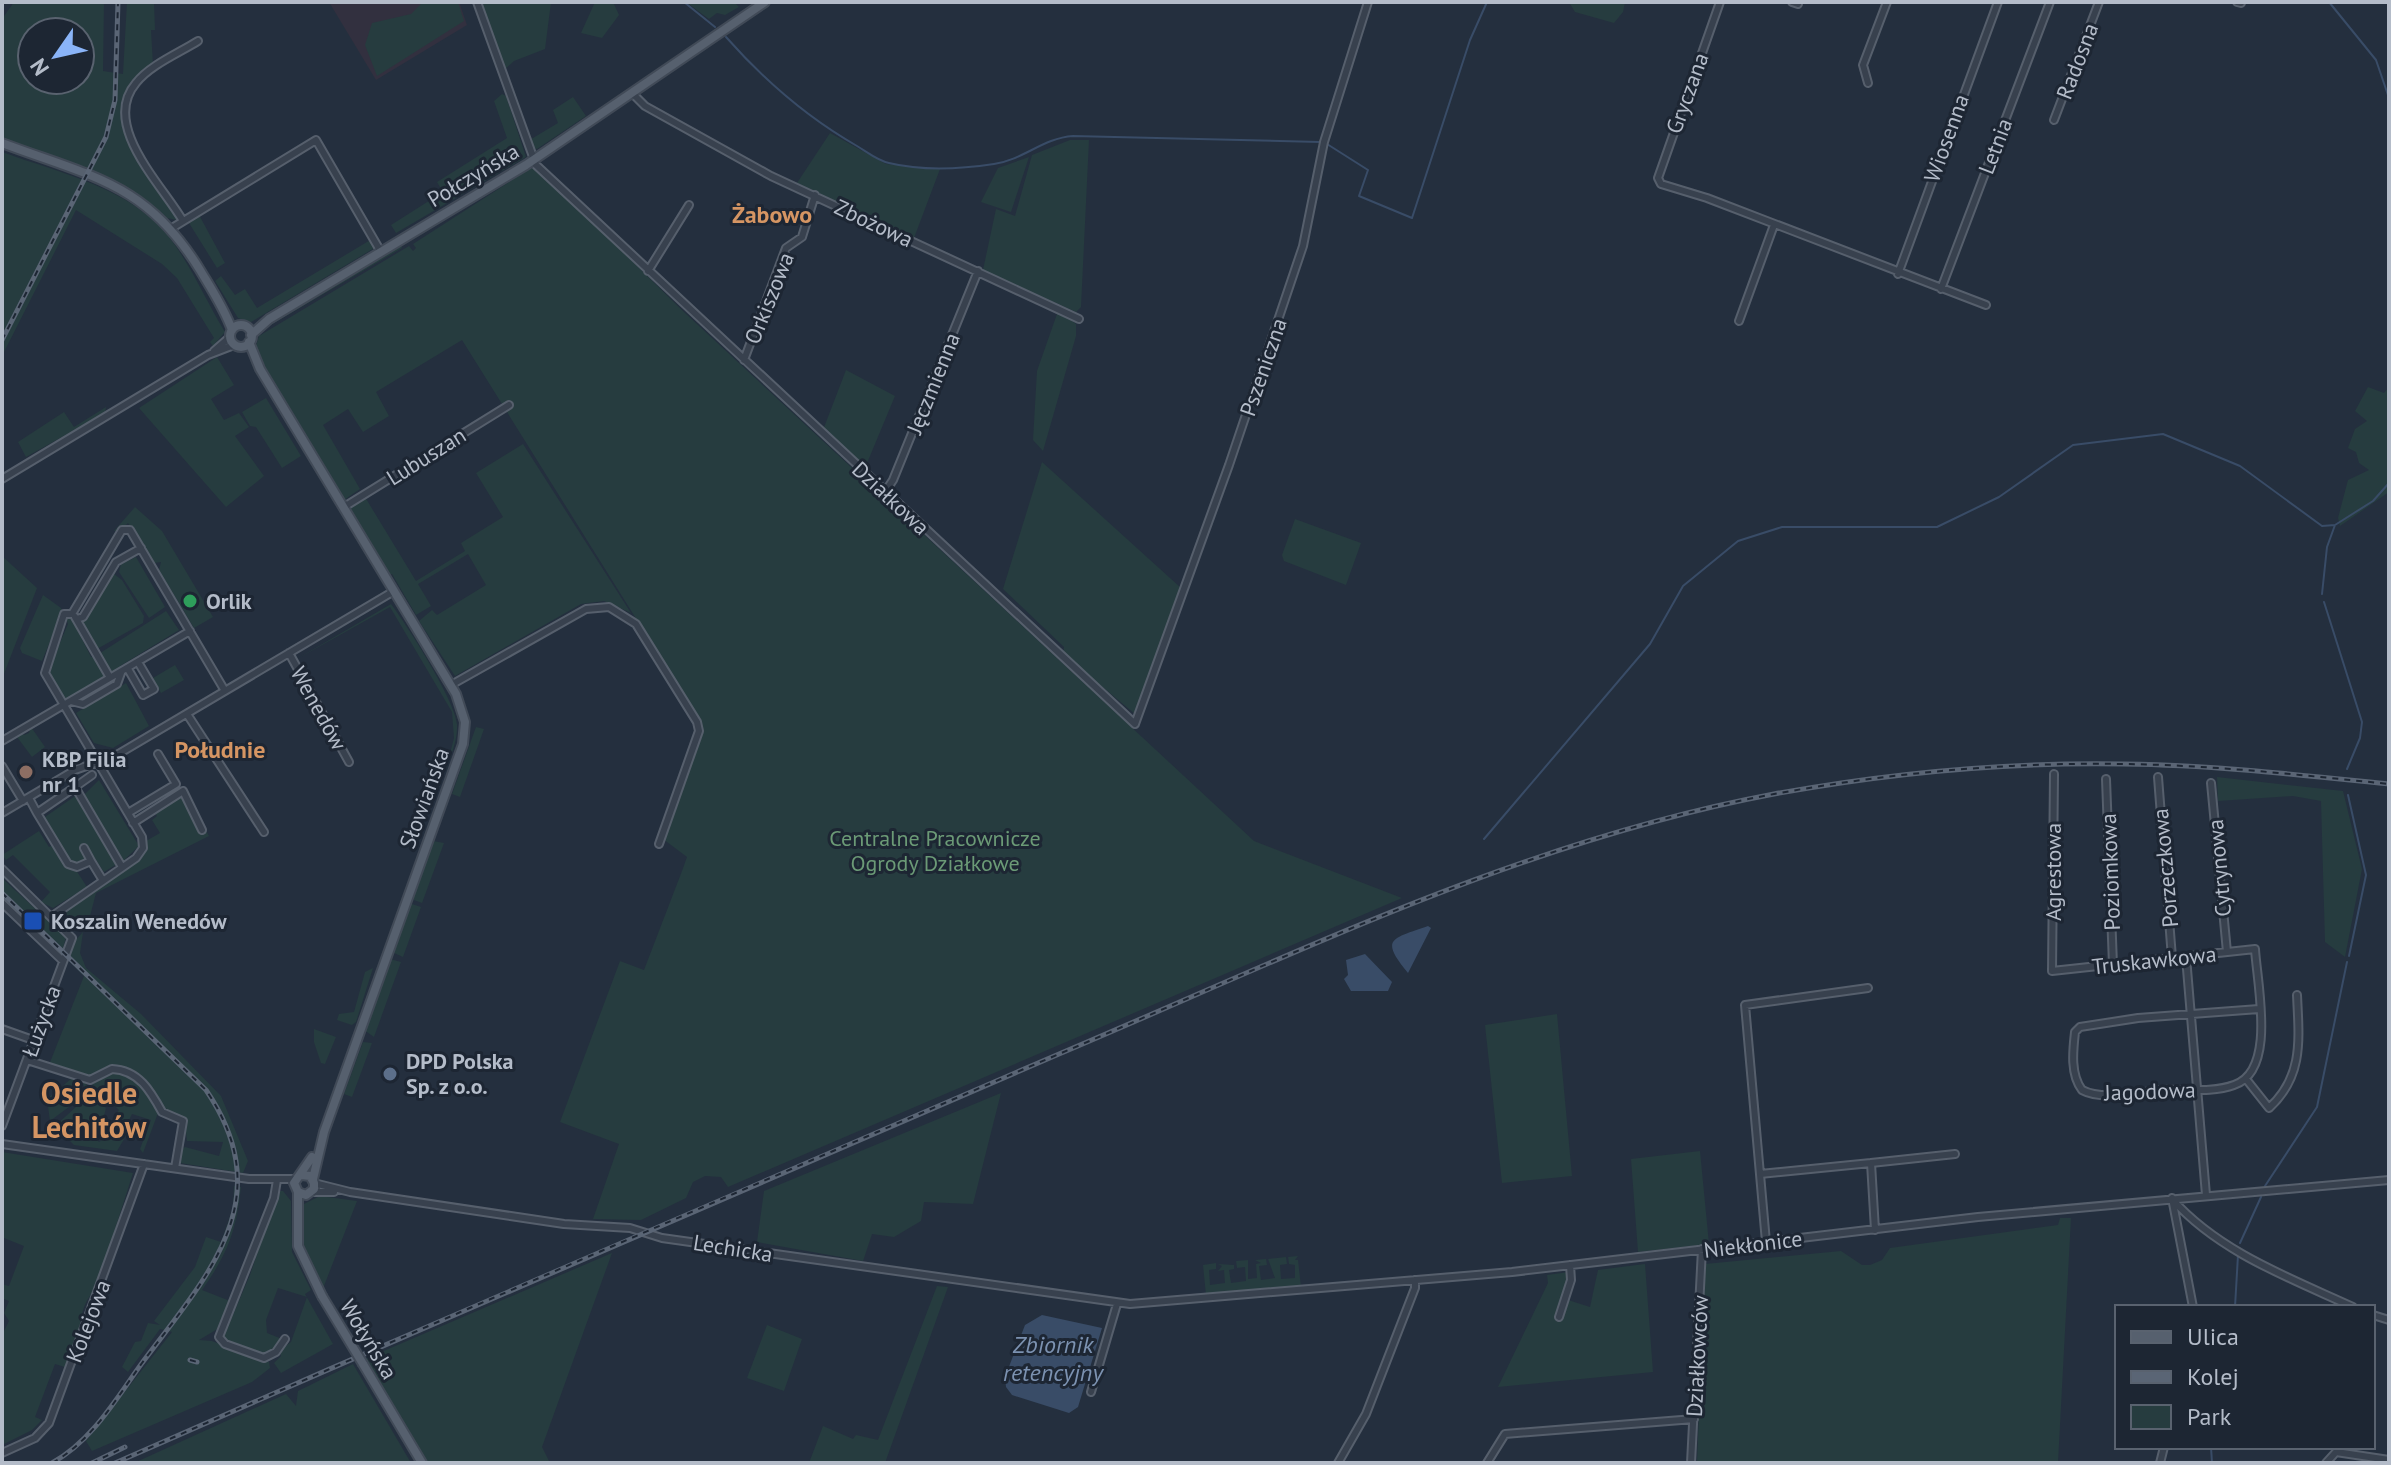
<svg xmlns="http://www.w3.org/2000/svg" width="2391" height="1465" viewBox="0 0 2391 1465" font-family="'PT Sans',sans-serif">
<rect width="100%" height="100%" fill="#242f3e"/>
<path fill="#32303f" d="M329,2h130l8,23 -91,55z"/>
<path fill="#263c3f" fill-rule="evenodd" d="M14,2h90l-1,69 20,3 4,-72h27l1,28h-4l2,35c-11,13 -26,19 -30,38 -7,31 34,92 55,114l-1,3 -10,-2 -46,-32 -119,-45v-122zM32,32h48v48h-48z
M423,2h35l6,19 -87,55 -12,-31 7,-22 39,-9z
M481,2h70l-6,47 -31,12 -10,9z
M595,2h18l6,13 -17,23 -21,-5z
M686,2h48l5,5 -14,8 -8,-2 -8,6z
M1569,2h56l-2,10 -9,11 -39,-11z
M502,94l4,2 20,61 -130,76 -5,-8 52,-33 -6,-10 70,-44 -13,-37z
M573,97l13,19 -49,33 -6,-2 -3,-6 30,-18 -5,-13z
M830,133l56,31 54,5 -26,69 -117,-55z
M1070,140h19l-8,167 -5,5 -93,-42 13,-61 19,7 17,-61z
M2,152c57,21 128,35 167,85 22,28 37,64 56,95l-12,14 -3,-4 4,-4 -37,-60 -15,-14 -86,-54 -74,146z
M1029,157l-18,55 -30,-10 17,-34z
M531,168l8,2 145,142 570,529 148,57 -674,289 -7,-10 -16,-1 -12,6 -7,16 -45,22 -48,-1 26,-75 -59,-22 60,-161 24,9 38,-99 5,-14 -24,-18 37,-118 -238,-381 -86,52 13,24 -26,16 -15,-23 -25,16 37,64 -16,11 -90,-147 5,-17 150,-90 4,5 3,-3 -3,-4z
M198,213l27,50 -8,5 -28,-45z
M372,239l4,8 -125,75 -13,-4 -23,-37 6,-5 14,19 10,-6 12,19z
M400,244l2,4 -140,82 8,-9z
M1062,313l14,11v12l-33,115 -10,-11 4,-69 20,-57z
M217,357l17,28 -23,14 13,21 15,-7 10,14 -14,9 29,40 -38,31 -87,-99z
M846,370l49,26 -30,72 -42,-38z
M2368,387l16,6 5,-6v105l-49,34 -2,-8 10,-38 21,-10 -10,-7 -3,-11 -8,-4 7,-19 12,-8 -12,-10z
M266,398l35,58 -19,12 -26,-41 -6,-1 -8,-14z
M106,407l-1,6 -79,44 -8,-15 46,-30 10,15z
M523,444l108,169 -27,-12 -23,3 -126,72 -36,-55 13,-11 5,5 49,-30 -18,-31 -50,30 13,22 -15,9 -24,-41 -4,2 -40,-69 17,-10 51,84 49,-30 -4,-8 42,-26 -27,-44z
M1042,462l139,126 -46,126 -72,-60 1,-7 -61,-58z
M135,507l27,24 51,86 -19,11 -35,-58 2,-8 -7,1 -26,-40 -9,8h-5z
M1295,519l66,24 -15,42 -62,-24 -2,-6z
M2,556l35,32 -35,91z
M136,557l29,50 -16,11 -30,-46 2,-8z
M114,574l8,6 22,36 -1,7 -46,26 -15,-25z
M43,595l18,13 1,5 -20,48 -20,-8 -2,-5z
M391,604c16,21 64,96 66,120 1,17 -7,33 -12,49l9,-35 -2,-26 -62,-105 -95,53z
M166,611l13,19 -59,36 2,4 -14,4 -11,-19z
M71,617l20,40 4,-1 11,19 -39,27 -6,-2 3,-3 -17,-24 21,-49 -2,-6z
M175,665l9,15 -23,13 -8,-15z
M126,683l23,43 -36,22 -19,-5 -18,-30z
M31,727l14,20 -13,10 -15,-20 5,-5 2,3 5,-2z
M476,727l8,2 -24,68 -8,-3z
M2217,777l126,14 19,78 -17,88 -20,-15 -4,-141 -28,-5 -75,5z
M99,780l40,66 -16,15 -40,-65z
M78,794l39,70 -13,8 -20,-29 -3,3 6,14 -16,3 -27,-40 1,-6z
M178,797h5l18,36 5,-2 3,5 -113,57 -8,31 -19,7 5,-9 -4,-5 -7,6 -5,-7 83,-58 5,-17 14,-8 -8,-13 5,-4 -3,-4z
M39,831l10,16 4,-2 13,21 10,4 11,17 -34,21 -12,-6 9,-10 -37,-37 -7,5 -4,-5z
M433,841l11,2 -22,60 -8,-3 -2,-6z
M2,872l2,8 62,57 -4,15 -60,-52z
M412,904l9,3 -18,50 -11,-5 16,-46z
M83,932l-3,21 6,15 55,46 80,82 27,65 -5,12 -63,-10v-12l5,-4 34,9 4,-14 -36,-1 -2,-18 -9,-10 -12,-2c-13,-24 -23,-38 -51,-46l-21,13 -43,-13 35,-89 -16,-16 5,-17z
M390,959l11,3 -27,75 -10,-7z
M373,968l-17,54 -4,3 -15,-5 2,-6 15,-2 11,-40z
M1557,1014l15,162 -70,7 -17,-158z
M314,1029l22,8 -11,27 -4,-1 -7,-21z
M363,1042l9,1 -20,54 -8,-3z
M113,1071l13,2 29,27 3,13 -15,40 -3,-4 11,-29 -19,-6 -4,8 2,7 -13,22 -43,-6 -4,-4 1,-3 13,3 8,-7 7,8 22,-17 -7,-8 5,-7 -30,-28z
M72,1078l13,17 -35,26 -3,-22z
M82,1080l10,10 -3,4 17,14 -2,8 -20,15 -29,-5 32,-29z
M1001,1093l-28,111 -49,-2 -3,19 -27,16 -22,-3 -9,27 -106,-19 7,-51z
M1700,1151l9,93 -71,8 -7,-93z
M2,1152l131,21 -37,116c-17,16 -14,35 -20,54 -2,9 -8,15 -11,24l-10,-3 -20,53 7,3 -10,10 -30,15v-110l7,-14 -5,-8 5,-12 -7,-3v-14l7,2 15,-40 -20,-8z
M234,1186l7,1c-5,45 -13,66 -39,103l28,11 -11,27 -20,12 13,1 57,21 1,6 -18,14 -160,69 -6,-10 86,-109 -12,-3 -32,43 -6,-5 13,-25 6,-1 7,-18 12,2 -6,-4 41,-54 11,-30 15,5 12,-34z
M278,1191h5l8,10 1,51 19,38 -6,4 28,50 -52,29 -7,-10 7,-7 -2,-5 12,-9 16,-45 -29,-9 -12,32 1,13 15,6 -14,15 -40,-9 -5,-7 27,-63z
M320,1196l37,5 -35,90 -22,-48 4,-39z
M2060,1218h11l-13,245h-361l8,-199 136,-13 21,14h8l12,-5 8,-12 168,-23z
M612,1253l-70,194 8,16h-124l-61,-104z
M1298,1256l-3,4h3l3,27 -95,8 -3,-30 13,-2v6l-7,1 1,15 15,-2 -1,-13 -6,1 4,-5 -4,-2 16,1v4l-5,1 2,13 15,-2 -1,-14 -8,1 -1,-7 12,-1v19l9,-1 -1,-14 5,-1 -6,-3 11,-1 1,6 -8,1 2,14 14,-2 -7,-19 18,-2 1,7 -7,1 1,14 14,-1v-13l-6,-1 -1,-7z
M1645,1264l8,108 -155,15 50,-104 -1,-8 22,-3 -5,37 4,-9 22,7 8,-37z
M937,1286l11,1 -63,176h-76l14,-37 30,13 3,-4 22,5z
M767,1325l35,14 -18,52 -37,-13z
M353,1364l58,99h-277l152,-69 10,12 2,-15z"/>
<path fill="#394c67" d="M1428,926l3,2 -23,45c-29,-35 -16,-34 20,-47z
M1365,954l27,28 -4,9h-37l-7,-12 4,-4 -2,-15z
M1042,1315l60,13 -24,79 -9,6 -57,-18 -6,-8 -1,-10 20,-52z"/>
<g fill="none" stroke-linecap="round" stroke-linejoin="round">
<path stroke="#394c67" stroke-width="2" d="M684,2l31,25
M2329,2l47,58 13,38
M726,37c38,43 80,80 131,109 10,6 21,15 32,17 33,8 72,6 105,1 29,-4 49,-26 79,-28l247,6
M1327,144l41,26 -9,26 53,22 58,-178 17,-38
M2322,594l5,-47 8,-22 38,-24 16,-18
M2324,602l38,120 -2,16 -13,31
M2348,795l18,80 -17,81
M1484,839l166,-195 33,-58 55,-45 44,-14h155l62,-30 74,-52 90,-11 77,32 82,60 13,-1
M2265,1186l52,-79 30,-145
M2240,1243l21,-46
M2235,1307l3,-52
M2211,1447l1,16"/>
<defs>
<path id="minor" d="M477,2l59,163 599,559 94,-259 74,-219 21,-104 44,-140
M1720,2l-62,176 3,6 46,14 279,107
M1792,2l6,2
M2237,2l4,1
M1868,83l-5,-18 24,-63
M633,94l12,12 126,70 308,143
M2054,120l45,-118
M183,221c-20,-35 -83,-96 -47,-138 14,-18 43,-30 62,-42
M172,228l144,-88 65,112
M648,271l41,-66
M1898,274l100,-272
M1941,289l109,-287
M1739,321l35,-96
M214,351l16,-14
M744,360l42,-112 16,-11 13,-42
M2,479l206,-124 26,-10
M885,492l8,-12 85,-209
M344,507l165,-102
M75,617l34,59
M77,619l6,-2 33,-55 25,-14
M289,653l60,109
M128,669l15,26 11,-6 -16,-27
M451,685l135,-76 23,-2 27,17 61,98 2,9 -40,113
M71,701l12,3 34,-20 4,-11
M187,714l77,118
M2,741l188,-110
M2,766l21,35
M2054,774l-2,197 203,-22c2,35 22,122 -21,136 -21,8 -50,4 -73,5 -22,2 -59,11 -79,0 -12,-16 -9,-40 -7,-58l5,-5 58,-9 121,-9
M92,775l-17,12 47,80
M2158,777l14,181
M2106,779l7,186
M2211,783l16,169
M29,798l8,15 38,-26
M2,813l73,-43 40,-14 279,-165
M37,813l31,51 9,3 14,-6 11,18
M128,813l48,-29 -18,-30
M133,823l50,-32 19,39
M84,848l7,13
M2,869l70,69 -70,188
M2,903l61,58
M51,917l85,-59 7,-10 -1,-11 -97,-164 19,-59h8l50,-84h8l95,161
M2186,957l20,238
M2,1029l31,11
M27,1060l63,20 22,-11c27,1 39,23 50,43l21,9 -8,47
M2246,1079l23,29c35,-32 30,-69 28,-113
M2,1144l247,35h47
M1760,1174l111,-11
M277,1180l-3,18 -55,139 6,7 39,14 12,-6 9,-13
M314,1183l36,9 214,32 66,4 32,10 468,66 382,-32 466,-55 411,-37
M312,1192h22
M2172,1198l21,109
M2172,1199c47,53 118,79 181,108
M1875,1230l-4,-67 84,-9
M1766,1242l-21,-237 123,-17
M2373,1315l16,5
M1559,1317l12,-37 -1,-15
M1091,1392l26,-88
M2,1453l33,-15 14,-15 95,-259
M1338,1463l28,-49 49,-126v-8
M1487,1463l18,-29 189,-15
M1691,1463l11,-214
M2160,1463l4,-16
M2326,1463l10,-11 53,8"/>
<path id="major" d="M2,143c90,34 145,40 198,127 12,20 24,38 32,60
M230 336a11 11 0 1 1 22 0a11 11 0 1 1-22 0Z
M251,335l18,-16 257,-154 239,-163
M249,342l11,27 196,325 9,28 -2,22 -139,388 -11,47
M302,1175l8,1 4,7v6l-8,6 -8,-3 -4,-9 18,-26
M298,1192v54l24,50
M363,1364l59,99"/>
</defs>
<use href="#minor" stroke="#565f6c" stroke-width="10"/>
<use href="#major" stroke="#414a57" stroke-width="12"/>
<use href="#minor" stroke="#38414e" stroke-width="6"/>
<use href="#major" stroke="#56606e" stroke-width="8"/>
<defs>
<path id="rail" d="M2,340l104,-203 9,-37 3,-98
M2,893l204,197c75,110 1,186 -64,273 -26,36 -50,78 -90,100
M190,1360l7,2
M92,1463l33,-16
M115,1463c314,-138 629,-274 944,-409 234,-99 464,-213 715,-260 115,-21 233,-32 350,-30 88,1 177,11 265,20"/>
</defs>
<use href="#rail" stroke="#5a6575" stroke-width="5"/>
<use href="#rail" stroke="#1d2633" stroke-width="2" stroke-dasharray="6" stroke-linecap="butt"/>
<defs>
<path id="major-bridge" d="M322,1296l41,68"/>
</defs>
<use href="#major-bridge" stroke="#414a57" stroke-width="12" stroke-linecap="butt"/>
<use href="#major-bridge" stroke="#56606e" stroke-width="8"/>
</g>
<circle fill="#2e9e5b" stroke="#1d2633" stroke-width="3" cx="190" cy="601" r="8"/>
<circle fill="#8d6e63" stroke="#1d2633" stroke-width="3" cx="26" cy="772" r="8"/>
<rect fill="#1a4fb4" stroke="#1d2633" stroke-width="3" x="23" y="911" width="20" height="20" rx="4"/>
<circle fill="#5c6f8a" stroke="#1d2633" stroke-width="3" cx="390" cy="1074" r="8"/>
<g text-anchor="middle" stroke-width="6" stroke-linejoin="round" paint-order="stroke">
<g font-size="22" fill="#b4bcc9" stroke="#1d2633">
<text transform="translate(2077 61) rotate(-69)" y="8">Radosna</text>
<text transform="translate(1687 93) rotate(-70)" y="8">Gryczana</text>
<text transform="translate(1946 138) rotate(-70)" y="8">Wiosenna</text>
<text transform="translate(1995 146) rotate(-69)" y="8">Letnia</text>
<text transform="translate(473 175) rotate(-31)" y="8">Połczyńska</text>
<text transform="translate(874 223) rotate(25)" y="8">Zbożowa</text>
<text transform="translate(769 298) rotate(-68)" y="8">Orkiszowa</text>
<text transform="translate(1263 367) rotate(-71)" y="8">Pszeniczna</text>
<text transform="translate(933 383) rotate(-68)" y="8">Jęczmienna</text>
<text transform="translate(426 456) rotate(-32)" y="8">Lubuszan</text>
<text transform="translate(891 498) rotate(43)" y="8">Działkowa</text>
<text transform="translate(319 708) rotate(61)" y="8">Wenedów</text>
<text transform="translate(424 798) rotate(-70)" y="8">Słowiańska</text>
<text transform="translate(2165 868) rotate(-95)" y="8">Porzeczkowa</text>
<text transform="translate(2219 868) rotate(-95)" y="8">Cytrynowa</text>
<text transform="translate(2053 872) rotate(-90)" y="8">Agrestowa</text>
<text transform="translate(2110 872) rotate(-92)" y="8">Poziomkowa</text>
<text transform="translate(2154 960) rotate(-6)" y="8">Truskawkowa</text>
<text transform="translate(41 1021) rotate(-70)" y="8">Łużycka</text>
<text transform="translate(2150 1091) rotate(-2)" y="8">Jagodowa</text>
<text transform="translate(1753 1244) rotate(-7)" y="8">Niekłonice</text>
<text transform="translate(733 1248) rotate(9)" y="8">Lechicka</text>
<text transform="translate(88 1321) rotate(-69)" y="8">Kolejowa</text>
<text transform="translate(369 1339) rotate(59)" y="8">Wołyńska</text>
<text transform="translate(1697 1356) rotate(-87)" y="8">Działkowców</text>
</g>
<g font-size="22" font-weight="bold" fill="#b4bcc9" stroke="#1d2633" text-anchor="start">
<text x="206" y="609">Orlik</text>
<text x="42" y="767">KBP Filia<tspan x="42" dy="25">nr 1</tspan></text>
<text x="51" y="929">Koszalin Wenedów</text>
<text x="406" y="1069">DPD Polska<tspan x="406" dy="25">Sp. z o.o.</tspan></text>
</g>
<g font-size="22" fill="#6b9a76" stroke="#1d2633">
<text x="935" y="846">Centralne Pracownicze<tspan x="935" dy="25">Ogrody Działkowe</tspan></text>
</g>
<g font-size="24" font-weight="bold" fill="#d59563" stroke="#1d2633">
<text x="772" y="223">Żabowo</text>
<text x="220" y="758">Południe</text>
</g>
<g font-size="24" font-style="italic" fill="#7c92b1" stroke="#1d2633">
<text x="1053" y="1353">Zbiornik<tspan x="1053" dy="28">retencyjny</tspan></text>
</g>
<g font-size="30" font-weight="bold" fill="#d59563" stroke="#1d2633">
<text x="89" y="1104">Osiedle<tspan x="89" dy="34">Lechitów</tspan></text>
</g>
</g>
<rect width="2391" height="1465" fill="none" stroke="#b4bcc9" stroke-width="8"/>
<rect x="2115" y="1305" width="260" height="144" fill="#1d2633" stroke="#59626f" stroke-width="2"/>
<rect x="2131" y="1331" width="40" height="12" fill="#56606e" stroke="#59626f" stroke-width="2"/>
<text x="2187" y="1345" font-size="24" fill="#b4bcc9">Ulica</text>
<rect x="2131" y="1371" width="40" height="12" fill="#5a6575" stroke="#59626f" stroke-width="2"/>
<text x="2187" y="1385" font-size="24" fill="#b4bcc9">Kolej</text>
<rect x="2131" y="1405" width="40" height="24" fill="#263c3f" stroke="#59626f" stroke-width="2"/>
<text x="2187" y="1425" font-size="24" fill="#b4bcc9">Park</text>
<g transform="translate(56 56) rotate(236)"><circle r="38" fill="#1d2633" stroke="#59626f" stroke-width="2"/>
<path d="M0-6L14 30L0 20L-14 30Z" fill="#8ab4f8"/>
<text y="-12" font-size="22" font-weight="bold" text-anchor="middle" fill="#b4bcc9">N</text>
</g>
</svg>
